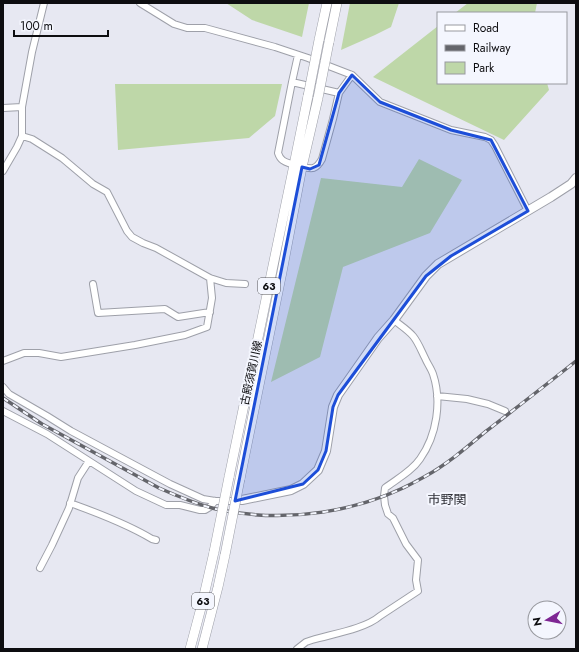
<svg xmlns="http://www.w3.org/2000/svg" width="579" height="652" viewBox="0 0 579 652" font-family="Jost,'Noto Sans JP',sans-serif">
<rect width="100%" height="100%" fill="#e7e8f2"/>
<path fill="#bed7a8" d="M226,3h83l-7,34 -50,-17z
M350,3h49l-8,24 -16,8 -34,15z
M468,3h69l-2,10h-80z
M438,26v57h109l2,7 -45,50 -131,-63z
M115,84h167l-7,32 -26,22 -131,12z
M419,159l43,21 -32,53 -87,34 -23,90 -49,25 50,-204 81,9z"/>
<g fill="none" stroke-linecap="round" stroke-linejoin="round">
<defs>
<path id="street" d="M140,3l34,21 13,4h18l70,19 33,11 44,17 28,27 71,28 34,7 6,3 4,6 33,65
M292,82l47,11
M3,108l19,-1
M22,136l10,3 30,19 31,26 14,8 20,39 5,6 11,6 13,5 54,30 16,5 19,1
M294,165c-8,-3 -13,-3 -16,-12l14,-71 6,-27
M302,167c10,2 14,3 20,-8l11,-40 6,-26 13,-18
M3,171l14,-24 5,-11v-29l10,-55 12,-49
M93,284l5,29 67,-4 13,8 32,-5
M3,361l21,-8h15l22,4 74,-12 50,-10 22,-8 5,-29 -2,-20
M3,387l6,7 38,22 24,15 99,53 33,15 12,2h23
M437,396l30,3 21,5 17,7
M3,411l44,23 89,57 30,14h14l20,5h5l5,-3 5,-6
M70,503c28,10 57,21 82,36l4,1
M40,568l12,-23 17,-37 9,-30 11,-17
M297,649l9,-7 6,-2c20,-6 53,-11 68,-24l38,-25 -2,-11 2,-20 -12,-16 -13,-26 -5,-4 -3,-9 -1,-9 1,-8c12,-9 27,-17 35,-29 17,-24 22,-58 13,-85 -2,-6 -6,-11 -8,-16 -4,-8 -7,-16 -12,-22 -5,-6 -13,-11 -19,-16"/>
<path id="secondary" d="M242,500l49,-10 12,-6 15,-14 8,-19 7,-44 5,-12 40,-57 16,-18 32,-44 12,-12 113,-67 20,-13 5,-6"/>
<path id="primary" d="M319,40l8,-37
M329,42l8,-39
M229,477l56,-269 9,-43 14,-69
M240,479l42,-207 20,-105 16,-69
M190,649l12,-45 12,-52
M202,649l16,-62 7,-32"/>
</defs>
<use href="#street" stroke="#9ea0a9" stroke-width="8"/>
<use href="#secondary" stroke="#9ea0a9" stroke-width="10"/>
<use href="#primary" stroke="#9ea0a9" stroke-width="10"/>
<use href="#street" stroke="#fff" stroke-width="6"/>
<use href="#secondary" stroke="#fff" stroke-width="8"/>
<use href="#primary" stroke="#fff" stroke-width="9"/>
<defs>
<path id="rail" d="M3,398l39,26 117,64c18,8 37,16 57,21 69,15 146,4 208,-32 22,-12 42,-29 61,-45 31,-24 61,-47 91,-71"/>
</defs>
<use href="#rail" stroke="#64656b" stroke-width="3.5"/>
<use href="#rail" stroke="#f4f6fe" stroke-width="2" stroke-dasharray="6" stroke-linecap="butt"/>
<defs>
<path id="primary-bridge" d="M308,96l11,-56
M318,98l11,-56
M214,552l15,-75
M225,555l15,-76"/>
</defs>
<use href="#primary-bridge" stroke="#9ea0a9" stroke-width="10" stroke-linecap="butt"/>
<use href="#primary-bridge" stroke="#fff" stroke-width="9"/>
</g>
<path fill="#1d4ed8" fill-opacity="0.2" stroke="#1d4ed8" stroke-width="3" stroke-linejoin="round" d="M352,75l28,27 71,28 40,10 37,71 -77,45 -25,20 -88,119 -5,12 -7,44 -8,19 -15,14 -68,17 67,-334 8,2 9,-4 20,-72z"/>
<g text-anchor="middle" stroke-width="4" stroke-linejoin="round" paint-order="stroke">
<g fill="#f4f6fe" stroke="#525357" stroke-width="1">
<rect x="258" y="278" width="22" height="16" rx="3"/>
<rect x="192" y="593" width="22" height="16" rx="3"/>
</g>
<g font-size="10" font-weight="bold" fill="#0d0d10">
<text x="269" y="290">63</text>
<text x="203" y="605">63</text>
</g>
<g font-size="11" fill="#0d0d10" stroke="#f4f6fe">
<text transform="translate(251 373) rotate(-78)" y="4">古殿須賀川線</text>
</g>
<g font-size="13" fill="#2d2e35" stroke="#f4f6fe">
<text x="447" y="504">市野関</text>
</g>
</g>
<rect width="579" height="652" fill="none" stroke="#0d0d10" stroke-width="8"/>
<rect x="437" y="12" width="130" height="72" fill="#f4f6fe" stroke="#98999f"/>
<rect x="445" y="25" width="20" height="6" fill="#ffffff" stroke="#98999f"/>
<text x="473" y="32" font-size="12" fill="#0d0d10">Road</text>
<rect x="445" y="45" width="20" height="6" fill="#64656b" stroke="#98999f"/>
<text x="473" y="52" font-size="12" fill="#0d0d10">Railway</text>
<rect x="445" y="62" width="20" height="12" fill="#bed7a8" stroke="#98999f"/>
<text x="473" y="72" font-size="12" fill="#0d0d10">Park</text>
<g transform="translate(547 620) rotate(260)"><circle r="19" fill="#f4f6fe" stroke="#98999f"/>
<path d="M0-3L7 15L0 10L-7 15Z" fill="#7e2694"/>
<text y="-6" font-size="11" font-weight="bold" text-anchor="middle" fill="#0d0d10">N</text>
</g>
<path d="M14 30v6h94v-6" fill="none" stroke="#0d0d10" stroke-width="2"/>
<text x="20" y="30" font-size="12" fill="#0d0d10" stroke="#f4f6fe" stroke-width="3" paint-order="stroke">100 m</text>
</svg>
